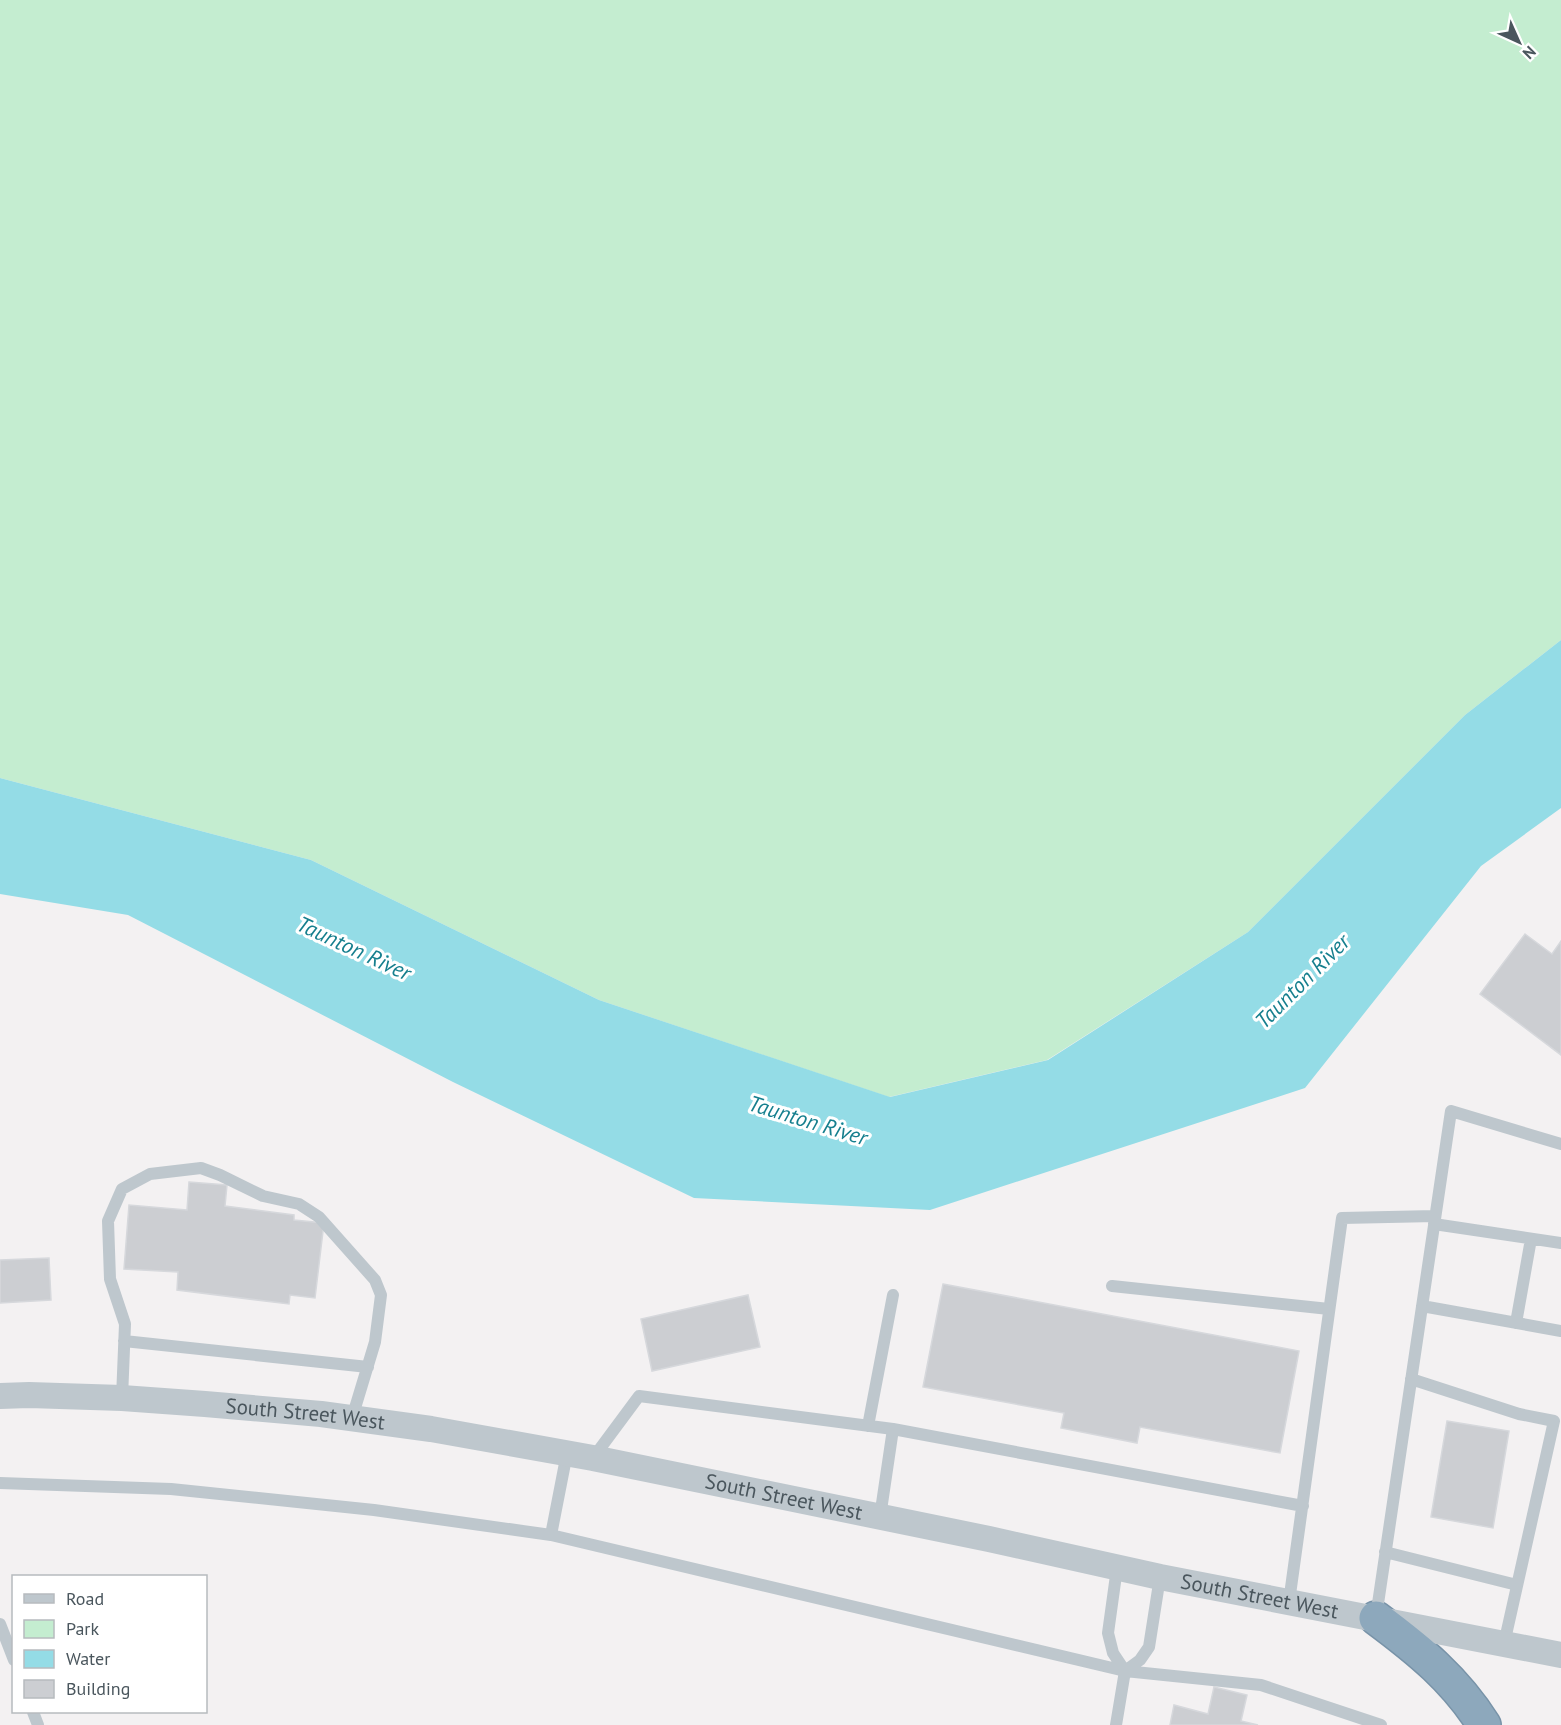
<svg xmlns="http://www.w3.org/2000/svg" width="1561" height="1725" viewBox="0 0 1561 1725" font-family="'PT Sans',sans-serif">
<rect width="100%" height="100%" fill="#f3f1f2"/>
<path fill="#c4edd0" d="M0,0h1561v640l-96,75 -217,217 -201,128 -158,37 -290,-97 -288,-140 -311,-82z"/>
<path fill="#94dce6" d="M1561,640v168l-80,58 -176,222 -375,122 -236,-12 -241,-116 -325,-167 -128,-21v-116l311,82 288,140 291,97 158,-37 200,-128 217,-217z"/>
<path fill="#ccced2" stroke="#d6d8dc" stroke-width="1.5" d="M1525,934l27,20 9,-13v114l-81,-61z
M189,1182l38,3 -2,21 69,9v5l30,3 -9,75 -25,-3 -1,9 -112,-14 1,-18 -54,-3 5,-64 58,5z
M49,1258l2,42 -51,3v-43z
M943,1284l356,67 -19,102 -140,-26 -3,16 -76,-15 3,-15 -141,-26z
M748,1295l12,52 -108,24 -11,-52z
M1447,1421l62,10 -16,97 -62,-11z
M1214,1687l33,8 -6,26 17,4h-88l4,-20 34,9z"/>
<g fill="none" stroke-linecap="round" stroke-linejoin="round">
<defs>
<path id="highway" d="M1376,1618c43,32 79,61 108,107"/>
</defs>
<use href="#highway" stroke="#7893a8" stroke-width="36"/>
<path stroke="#bec7cd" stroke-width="12" d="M1434,1224l127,19
M1112,1286l217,23
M1422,1306l139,25
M1516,1323l15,-84
M124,1341l244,26
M1411,1379l108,35 35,7 -50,223
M122,1398l3,-74 -15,-45 -2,-58 14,-32 28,-15 51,-6 19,7 43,21 36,8 20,13 56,63 6,15 -6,47 -23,76
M868,1426l25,-131
M593,1458l46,-62 254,33 410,77
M0,1483l171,6 203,21 177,25 16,-82
M880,1517l13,-88
M551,1535l574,136 136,14 120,40
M1385,1552l132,33
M1289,1602l53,-384 93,-2
M1376,1617l75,-506 110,33
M0,1624l14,36
M1125,1671l15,-11 9,-13 11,-70
M33,1712l5,13
M1116,1725l9,-54 -12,-18 -5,-20 9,-65"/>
<path stroke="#bec7cd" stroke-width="26" id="s1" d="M0,1396l29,-1 93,3 83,6 116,10 110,15 162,29 396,81 171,38 401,78"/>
<use href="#highway" stroke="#8da8bc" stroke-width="33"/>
</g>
<g text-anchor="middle" stroke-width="6" stroke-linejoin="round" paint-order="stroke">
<g font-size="21" fill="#4a565d" stroke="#fff">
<text dy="7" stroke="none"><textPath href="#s1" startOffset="306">South Street West</textPath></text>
<text dy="7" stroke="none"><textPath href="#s1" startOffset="792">South Street West</textPath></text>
<text dy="7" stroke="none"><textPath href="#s1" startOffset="1278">South Street West</textPath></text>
</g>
<g font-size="22" font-style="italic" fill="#167f8e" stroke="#fff">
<text transform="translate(354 948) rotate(25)" y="8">Taunton River</text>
<text transform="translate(1302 981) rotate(-45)" y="8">Taunton River</text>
<text transform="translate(808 1120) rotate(17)" y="8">Taunton River</text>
</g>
</g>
<rect x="12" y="1575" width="195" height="138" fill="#ffffff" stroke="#b7bbbe" stroke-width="1.5"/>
<rect x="24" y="1594" width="30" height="9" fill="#bec7cd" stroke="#b7bbbe" stroke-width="1.5"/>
<text x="66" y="1605" font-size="18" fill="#4a565d">Road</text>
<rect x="24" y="1620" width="30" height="18" fill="#c4edd0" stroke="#b7bbbe" stroke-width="1.5"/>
<text x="66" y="1635" font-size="18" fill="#4a565d">Park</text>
<rect x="24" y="1650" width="30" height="18" fill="#94dce6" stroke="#b7bbbe" stroke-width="1.5"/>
<text x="66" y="1665" font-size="18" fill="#4a565d">Water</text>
<rect x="24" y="1680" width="30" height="18" fill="#ccced2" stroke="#b7bbbe" stroke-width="1.5"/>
<text x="66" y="1695" font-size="18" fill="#4a565d">Building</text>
<g transform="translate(1519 42) rotate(135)" stroke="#ffffff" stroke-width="4.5" paint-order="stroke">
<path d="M0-4.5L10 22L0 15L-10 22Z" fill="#4a565d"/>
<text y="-9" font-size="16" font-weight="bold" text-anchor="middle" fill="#4a565d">N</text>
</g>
</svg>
